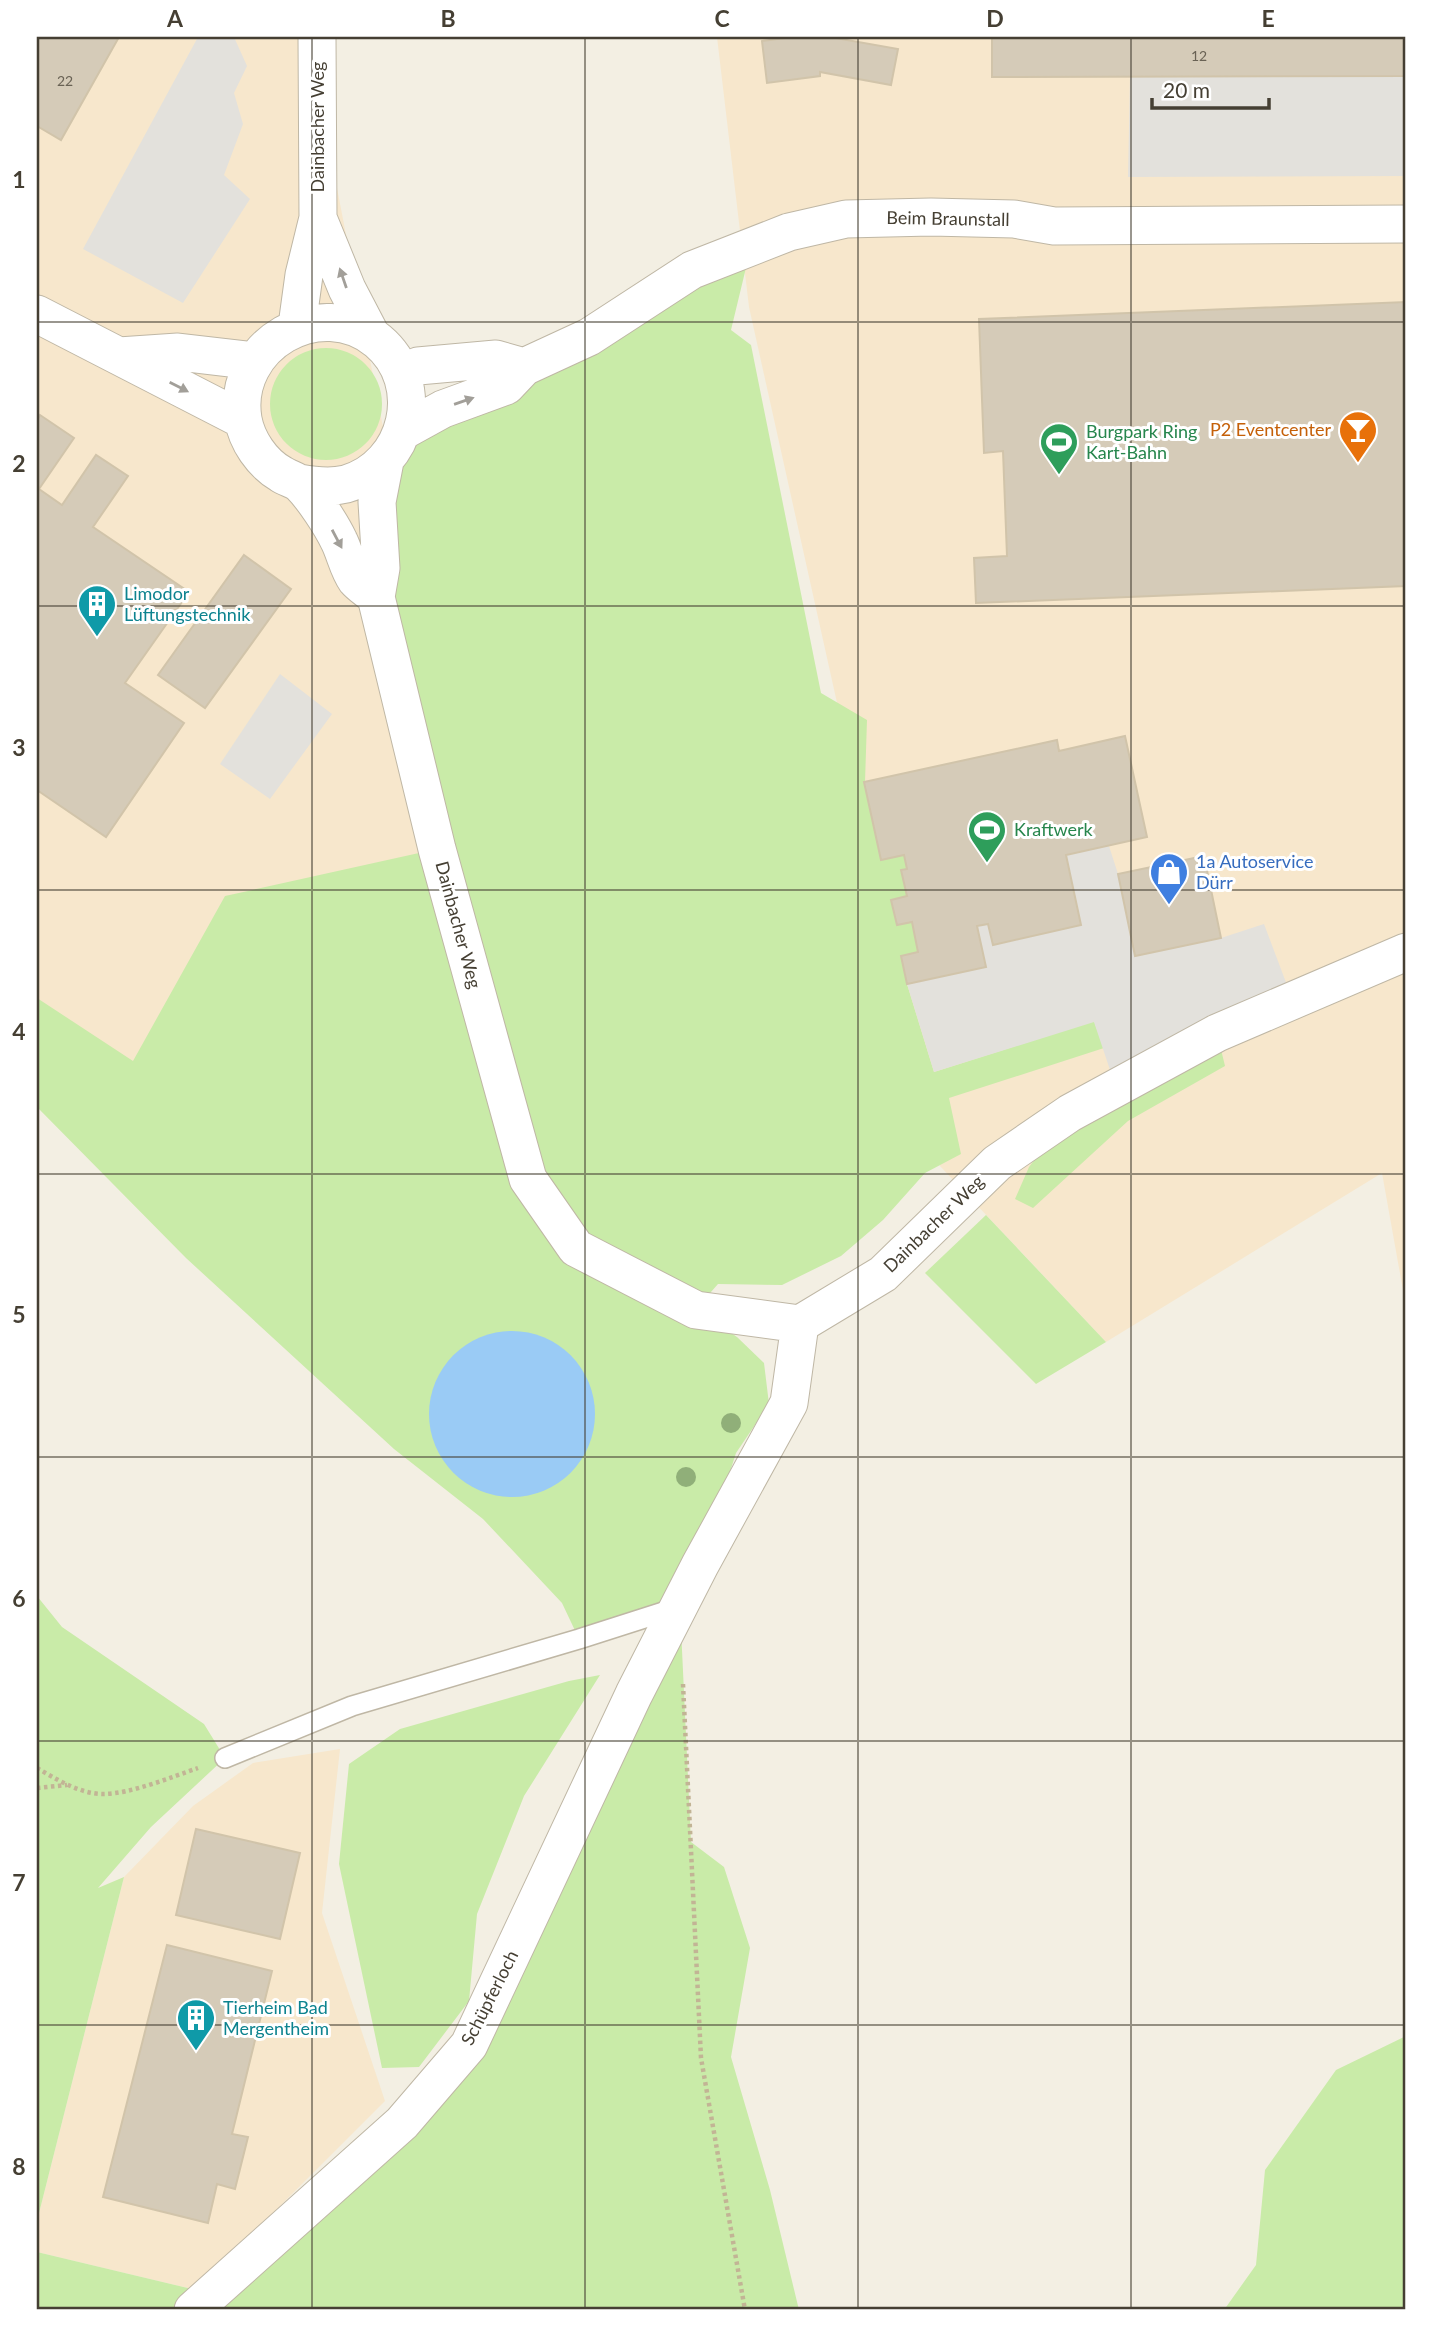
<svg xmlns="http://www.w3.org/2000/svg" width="1443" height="2347" viewBox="0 0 1443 2347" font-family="Lato,sans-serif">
<rect width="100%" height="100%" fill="#f3efe3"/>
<path fill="#f7e7cc" d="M37,37h271l88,458 94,421 -403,216 -50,-47z
M717,37h689v1270l-24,-134 -276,169 -166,-176 -191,-859z
M340,1749l-18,164 63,188 -189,189 -159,-38v-31l87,-344 69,-71 60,-43z"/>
<path fill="#c9eba8" d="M751,247l-20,83 20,15 70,348 46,27 -2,62 16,78 23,-5 3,14 -6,2 6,25 -16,4 6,25 15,-3 6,30 -17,5 6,27 27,88 160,-51 10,27 -155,50 12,56 -36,19 -42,47 -42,36 -59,29 -64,-1 -22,25 41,28 27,26 5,41 -33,49 -36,112 -20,42 11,235 33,25 26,81 -19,109 39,133 29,120h-590l260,-265 210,-438 -100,32 -17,-36 -79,-84 -89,-70 -208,-191 -149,-151v-109l96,63 92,-165 212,-47 -35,-143 -17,-245z
M270 404a56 56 0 1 1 112 0a56 56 0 1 1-112 0Z
M1217,1033l8,33 -97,55 -95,87 -18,-9 14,-32 41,-54z
M986,1215l120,127 -70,42 -111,-111z
M37,1596l25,31 142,97 21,34 -74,69 -53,61 26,-11 -87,344z
M600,1675l-76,121 -47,118 -8,87 -50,66 -37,1 -43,-204 10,-100 51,-35 169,-48z
M1406,2036v274h-182l32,-45 9,-95 71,-100z
M37,2252l159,38 -23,20h-136z"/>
<path fill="#e3e1dc" d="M198,37h36l13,29 -13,27 9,31 -19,51 26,24 -67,104 -100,-54z
M1406,76v100l-278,1 2,-100z
M280,674l52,40 -62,85 -50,-35z
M1109,846l9,28 17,82 86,-18 43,-14 29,77 -177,87 -22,-66 -160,50 -27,-88 79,-17 -9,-41 11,-2 5,21 87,-20 -14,-70z"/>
<path fill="#9acbf5" d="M429 1414a83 83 0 1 1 166 0a83 83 0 1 1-166 0Z"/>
<path fill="#d5cbb8" stroke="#d1c4aa" stroke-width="2" d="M37,37h82l-58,103 -24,-14z
M793,37h37l68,12 -7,36 -71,-13v4l-53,7 -5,-42z
M992,37h414v39l-414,1z
M1406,302v284l-430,17 -2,-45 33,-2 -4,-105 -19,2 -5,-134z
M40,415l34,23 -35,51 23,16 34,-50 32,21 -35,51 96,65 -64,91 59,40 -78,114 -69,-47v-369z
M244,555l47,34 -86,119 -47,-33z
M1125,736l22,101 -81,18 15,70 -88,20 -5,-21 -11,2 9,41 -79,17 -6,-28 17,-4 -6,-30 -15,3 -6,-25 16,-4 -6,-26 6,-1 -3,-14 -23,5 -17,-78 193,-42 2,11z
M1204,856l17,82 -86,18 -17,-82z
M196,1829l104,24 -20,86 -104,-24z
M167,1945l105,26 -40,163 16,3 -13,52 -18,-5 -9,39 -105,-26z"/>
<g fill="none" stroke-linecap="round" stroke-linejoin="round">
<defs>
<path id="service" d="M225,1758l127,-52 227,-67 100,-32"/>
<path id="minor" d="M318,218l29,71 24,46
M37,314l206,106
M297,326l7,-51 14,-57 -1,-181
M119,356l59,-4 76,9
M402,373l16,-7 78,-7 28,8
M403,431l40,-22 63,-23 18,-19 65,-30 103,-67 97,-38 57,-13 85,-2 83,2 40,7 352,-2
M385,461l-8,41 4,66 -5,29 61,252 91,330 48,69 120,62 104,14 83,-50 114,-111 73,-50 147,-80 189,-81
M299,483c16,3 31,5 47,1 63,-18 82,-101 32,-143 -58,-48 -147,4 -135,78 4,22 19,44 38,55 6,4 14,6 19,10 13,13 31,40 39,57 6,12 9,28 17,39 5,6 14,11 20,17
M193,2310l209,-187 67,-78 165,-351 66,-129 89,-162 11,-79"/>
</defs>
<use href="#service" stroke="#bfb7a5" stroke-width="22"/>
<use href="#minor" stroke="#bfb7a5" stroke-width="39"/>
<path stroke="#c2b495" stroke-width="4.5" stroke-dasharray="3.5 3.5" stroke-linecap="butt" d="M683,1684l18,374 44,252
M37,1768c19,11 43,26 66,26 27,0 69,-17 95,-26
M37,1788l30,-3"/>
<use href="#service" stroke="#fff" stroke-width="19"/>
<use href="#minor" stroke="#fff" stroke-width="37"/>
</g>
<g fill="#90af79">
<circle cx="731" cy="1423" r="10"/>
<circle cx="686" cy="1477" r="10"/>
</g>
<defs><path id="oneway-solid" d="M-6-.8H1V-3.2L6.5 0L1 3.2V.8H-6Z" transform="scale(1.75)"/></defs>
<g fill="#a29f99">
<use href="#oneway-solid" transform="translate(343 278) rotate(-109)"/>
<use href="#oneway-solid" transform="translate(179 387) rotate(27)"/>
<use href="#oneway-solid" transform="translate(464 401) rotate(-19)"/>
<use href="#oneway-solid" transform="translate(337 539) rotate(62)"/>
</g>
<path fill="none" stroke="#453f33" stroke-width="2" stroke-opacity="0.55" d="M312,37v2273M585,37v2273M858,37v2273M1131,37v2273M37,322h1369M37,606h1369M37,890h1369M37,1174h1369M37,1457h1369M37,1741h1369M37,2025h1369"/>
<defs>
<symbol id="bar-pin" viewBox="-11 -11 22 30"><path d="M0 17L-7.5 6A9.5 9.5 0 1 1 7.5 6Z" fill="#e8710a" stroke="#fff"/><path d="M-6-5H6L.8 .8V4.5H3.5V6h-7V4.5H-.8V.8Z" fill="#fff"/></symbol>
<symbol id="stadium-pin" viewBox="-11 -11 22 30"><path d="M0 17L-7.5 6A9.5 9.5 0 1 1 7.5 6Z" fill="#2e9e5b" stroke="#fff"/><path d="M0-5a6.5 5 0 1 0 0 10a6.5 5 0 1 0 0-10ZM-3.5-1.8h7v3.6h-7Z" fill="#fff"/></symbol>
<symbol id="building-pin" viewBox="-11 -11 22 30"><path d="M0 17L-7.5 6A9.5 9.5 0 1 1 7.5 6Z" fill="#0f9aa8" stroke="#fff"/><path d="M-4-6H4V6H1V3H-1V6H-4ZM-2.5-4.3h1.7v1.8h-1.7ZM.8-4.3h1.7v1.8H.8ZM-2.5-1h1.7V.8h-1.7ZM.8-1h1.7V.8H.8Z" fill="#fff"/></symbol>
<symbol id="shop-pin" viewBox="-11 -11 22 30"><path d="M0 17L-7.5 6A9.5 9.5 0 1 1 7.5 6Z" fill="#3f7fe0" stroke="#fff"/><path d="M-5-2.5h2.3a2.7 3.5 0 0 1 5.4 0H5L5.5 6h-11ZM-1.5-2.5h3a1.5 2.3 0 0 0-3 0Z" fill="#fff"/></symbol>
</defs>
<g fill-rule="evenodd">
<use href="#bar-pin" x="1336" y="408" width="44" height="60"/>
<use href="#stadium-pin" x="1037" y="420" width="44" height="60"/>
<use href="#building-pin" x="75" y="582" width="44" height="60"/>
<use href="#stadium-pin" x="965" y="808" width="44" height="60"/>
<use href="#shop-pin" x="1147" y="850" width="44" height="60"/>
<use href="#building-pin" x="174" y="1996" width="44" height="60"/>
</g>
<g text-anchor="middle" stroke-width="6" stroke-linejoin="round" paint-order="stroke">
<g font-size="14" fill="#696254">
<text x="1199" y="61">12</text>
<text x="65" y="86">22</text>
</g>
<g font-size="18" fill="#453f33" stroke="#fff">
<text transform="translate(318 127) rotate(-90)" y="6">Dainbacher Weg</text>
<text transform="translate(948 219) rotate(1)" y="6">Beim Braunstall</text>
<text transform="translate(458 925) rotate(75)" y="6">Dainbacher Weg</text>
<text transform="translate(934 1224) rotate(-44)" y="6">Dainbacher Weg</text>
<text transform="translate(490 1998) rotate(-63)" y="6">Schüpferloch</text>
</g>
<g font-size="18" fill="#c56008" stroke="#fff" text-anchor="end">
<text x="1331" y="436">P2 Eventcenter</text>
</g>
<g font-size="18" fill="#27864d" stroke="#fff" text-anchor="start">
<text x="1086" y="438">Burgpark Ring<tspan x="1086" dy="21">Kart-Bahn</tspan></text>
<text x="1014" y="836">Kraftwerk</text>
</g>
<g font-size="18" fill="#0d838f" stroke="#fff" text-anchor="start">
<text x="124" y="600">Limodor<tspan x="124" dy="21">Lüftungstechnik</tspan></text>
<text x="223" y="2014">Tierheim Bad<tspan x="223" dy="21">Mergentheim</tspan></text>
</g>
<g font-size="18" fill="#366cbe" stroke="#fff" text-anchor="start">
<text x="1196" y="868">1a Autoservice<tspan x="1196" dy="21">Dürr</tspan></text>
</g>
</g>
<rect width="1443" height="2347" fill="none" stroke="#ffffff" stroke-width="77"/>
<path d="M1152 98v10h117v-10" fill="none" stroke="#453f33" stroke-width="3.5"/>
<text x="1163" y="98" font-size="21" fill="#453f33" stroke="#ffffff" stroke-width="5" paint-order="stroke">20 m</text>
<rect x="38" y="38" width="1366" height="2270" fill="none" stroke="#453f33" stroke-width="2.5"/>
<g font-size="23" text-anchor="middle" font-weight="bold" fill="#453f33">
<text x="175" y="27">A</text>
<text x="448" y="27">B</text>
<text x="722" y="27">C</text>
<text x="995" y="27">D</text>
<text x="1268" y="27">E</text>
<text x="19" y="188">1</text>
<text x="19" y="472">2</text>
<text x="19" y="756">3</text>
<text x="19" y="1040">4</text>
<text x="19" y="1323">5</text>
<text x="19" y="1607">6</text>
<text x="19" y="1891">7</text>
<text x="19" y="2175">8</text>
</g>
</svg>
